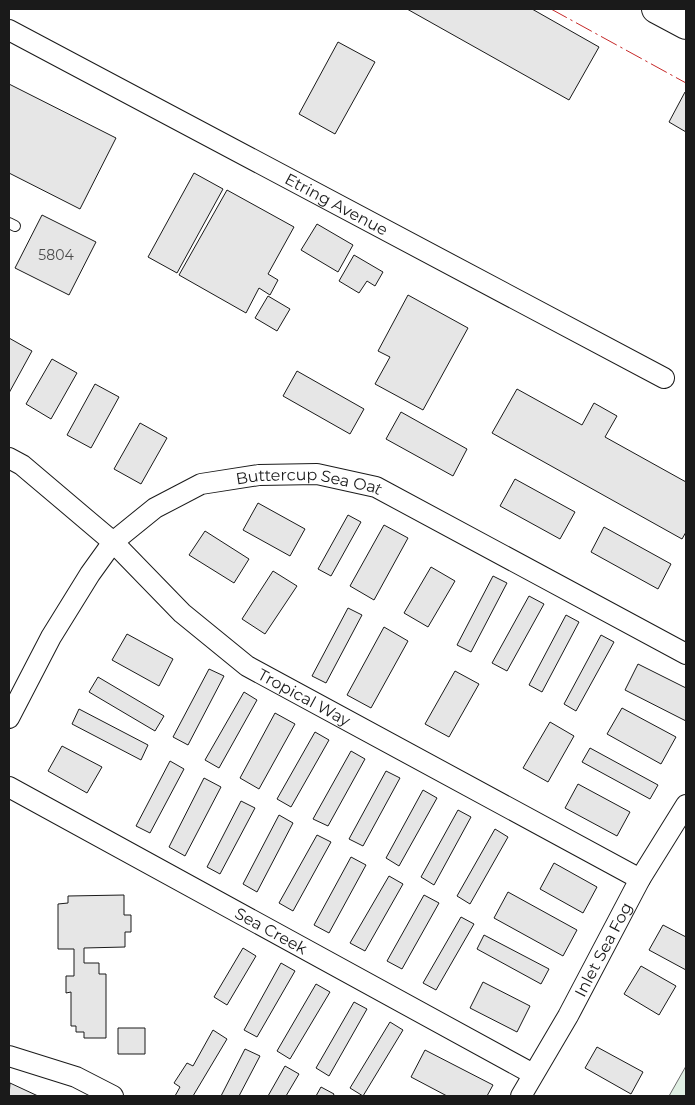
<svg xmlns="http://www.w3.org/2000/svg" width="695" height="1105" viewBox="0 0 695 1105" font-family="Montserrat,sans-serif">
<rect width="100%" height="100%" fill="#fff"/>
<path fill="#e0efe3" stroke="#6a6a6a" d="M686,1066v30h-17z"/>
<path fill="#e6e6e6" stroke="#1a1a1a" d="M407,9h125l67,38 -30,53z
M338,42l37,20 -40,72 -36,-20z
M9,84l107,54 -36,71 -71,-36z
M685,92l1,1v39l-17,-10z
M194,173l29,16 -46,84 -29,-16z
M227,190l67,37 -26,47 10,6 -8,15 -11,-7 -13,25 -67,-38z
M42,215l54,27 -27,53 -54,-27z
M317,224l36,21 -15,27 -37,-22z
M354,255l29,17 -8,14 -8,-5 -8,12 -20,-12z
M408,295l60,33 -45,82 -48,-26 15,-27 -12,-6z
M268,296l22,13 -13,22 -22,-13z
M9,338l23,13 -23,42z
M52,359l25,14 -26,46 -25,-15z
M297,371l67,38 -14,25 -67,-38z
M95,384l24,13 -28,51 -24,-13z
M517,389l65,36 12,-22 23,13 -12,21 81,45v50l-4,7 -190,-106z
M401,412l66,37 -14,27 -67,-37z
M140,423l27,15 -26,46 -27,-15z
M515,479l60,33 -15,27 -60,-33z
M258,503l47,26 -15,27 -47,-26z
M348,515l13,7 -30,54 -13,-7z
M384,525l24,13 -34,62 -24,-14z
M604,527l67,37 -13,25 -67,-37z
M205,531l44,28 -15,24 -45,-28z
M431,567l24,14 -27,46 -24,-14z
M273,571l24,15 -32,48 -23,-15z
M493,576l14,7 -36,69 -14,-7z
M529,596l15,8 -37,67 -15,-8z
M348,608l14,7 -36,68 -14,-7z
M566,615l13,7 -37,70 -13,-7z
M384,627l24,14 -37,67 -24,-13z
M127,634l46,25 -14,27 -47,-26z
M601,635l13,7 -38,69 -12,-7z
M638,664l48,24v33l-61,-31z
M209,669l15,7 -36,69 -15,-8z
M455,671l24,13 -30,53 -24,-13z
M98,677l66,39 -9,15 -66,-39z
M244,692l13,8 -38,68 -14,-8z
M622,708l54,29 -15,27 -54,-30z
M79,709l69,36 -7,15 -69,-36z
M275,713l20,11 -36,65 -19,-11z
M550,722l24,14 -26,46 -25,-14z
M315,732l14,8 -38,67 -14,-8z
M62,746l40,21 -15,26 -39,-22z
M590,748l68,37 -8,14 -68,-37z
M351,751l14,8 -37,67 -15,-7z
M170,761l14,8 -34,64 -14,-7z
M386,771l14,7 -37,68 -14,-7z
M204,778l17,9 -36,69 -16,-9z
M578,784l52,28 -13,24 -52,-28z
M423,790l14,8 -38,68 -13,-8z
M241,801l14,7 -35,66 -13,-7z
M458,810l13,7 -37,68 -13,-8z
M279,815l14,8 -36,69 -14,-8z
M495,829l13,8 -38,67 -13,-8z
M317,835l14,7 -38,69 -14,-8z
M351,857l15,8 -37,68 -15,-8z
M554,863l43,24 -14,26 -43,-24z
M389,876l14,8 -38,67 -15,-8z
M508,892l69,38 -14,26 -69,-38z
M124,895v20h7v17h-6v15l-41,1v15h15v11h7v64h-22v-6h-8v-6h-5v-34l-5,1v-17h8v-27h-16v-45l10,-1v-7z
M424,895l15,8 -37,66 -15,-8z
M461,917l13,7 -38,66 -13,-7z
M663,925l23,12v33l-37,-20z
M484,935l65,34 -8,15 -64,-35z
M243,948l13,8 -29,49 -13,-8z
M281,963l14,8 -38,66 -13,-7z
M641,966l35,20 -17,29 -35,-21z
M483,982l47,24 -13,26 -47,-24z
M316,984l14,8 -40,67 -13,-8z
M354,1002l13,7 -38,67 -13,-8z
M390,1022l13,8 -40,66 -13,-8z
M118,1028h27v26h-27z
M213,1030l14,9 -34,57h-18l5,-9 -6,-4 13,-20 6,3z
M597,1047l46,25 -12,22 -46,-26z
M245,1049l15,7 -21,40h-18z
M425,1050l68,35 -6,11h-40l-36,-19z
M285,1066l14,8 -13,22h-18z
M10,1083l28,13h-29z
M321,1087l13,7 -1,2h-17z"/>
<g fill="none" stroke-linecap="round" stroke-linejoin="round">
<defs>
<path id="service" d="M9,223l6,3"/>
<g id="minor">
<path id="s1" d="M9,30l655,348"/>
<path id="s2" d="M9,458l13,7 91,77 69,71 65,53 393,213"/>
<path id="s3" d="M9,718l42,-81 39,-63 23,-32 42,-34 46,-24 58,-9 58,-1 59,13 310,167"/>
<path id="s4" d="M9,787l524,287"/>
<path d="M9,1056l67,21 37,19"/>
<path id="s5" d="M521,1096l47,-80 72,-137 46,-74"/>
</g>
<path id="secondary" d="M656,9l30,16"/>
</defs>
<use href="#service" stroke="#1a1a1a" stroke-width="12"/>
<use href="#minor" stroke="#1a1a1a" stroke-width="22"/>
<use href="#secondary" stroke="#1a1a1a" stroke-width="30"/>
<use href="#service" stroke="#fff" stroke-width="10"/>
<use href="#minor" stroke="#fff" stroke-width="20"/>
<use href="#secondary" stroke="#fff" stroke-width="28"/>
<path stroke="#c62828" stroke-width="1" stroke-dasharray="18 4 2.5 4" stroke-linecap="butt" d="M551,9l135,74"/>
</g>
<g text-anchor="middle" stroke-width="4" stroke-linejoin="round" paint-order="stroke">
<g font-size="14" fill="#4d4d4d">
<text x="56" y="260">5804</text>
</g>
<g font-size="16" fill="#1a1a1a" stroke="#fff">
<text dy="6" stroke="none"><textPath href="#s1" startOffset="371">Etring Avenue</textPath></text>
<text dy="6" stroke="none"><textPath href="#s3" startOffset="420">Buttercup Sea Oat</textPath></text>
<text dy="6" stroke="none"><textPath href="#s2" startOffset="382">Tropical Way</textPath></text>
<text dy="6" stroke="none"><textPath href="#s4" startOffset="299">Sea Creek</textPath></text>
<text dy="6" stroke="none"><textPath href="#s5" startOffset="168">Inlet Sea Fog</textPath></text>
</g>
</g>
<rect width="695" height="1105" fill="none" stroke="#1a1a1a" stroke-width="20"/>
</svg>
